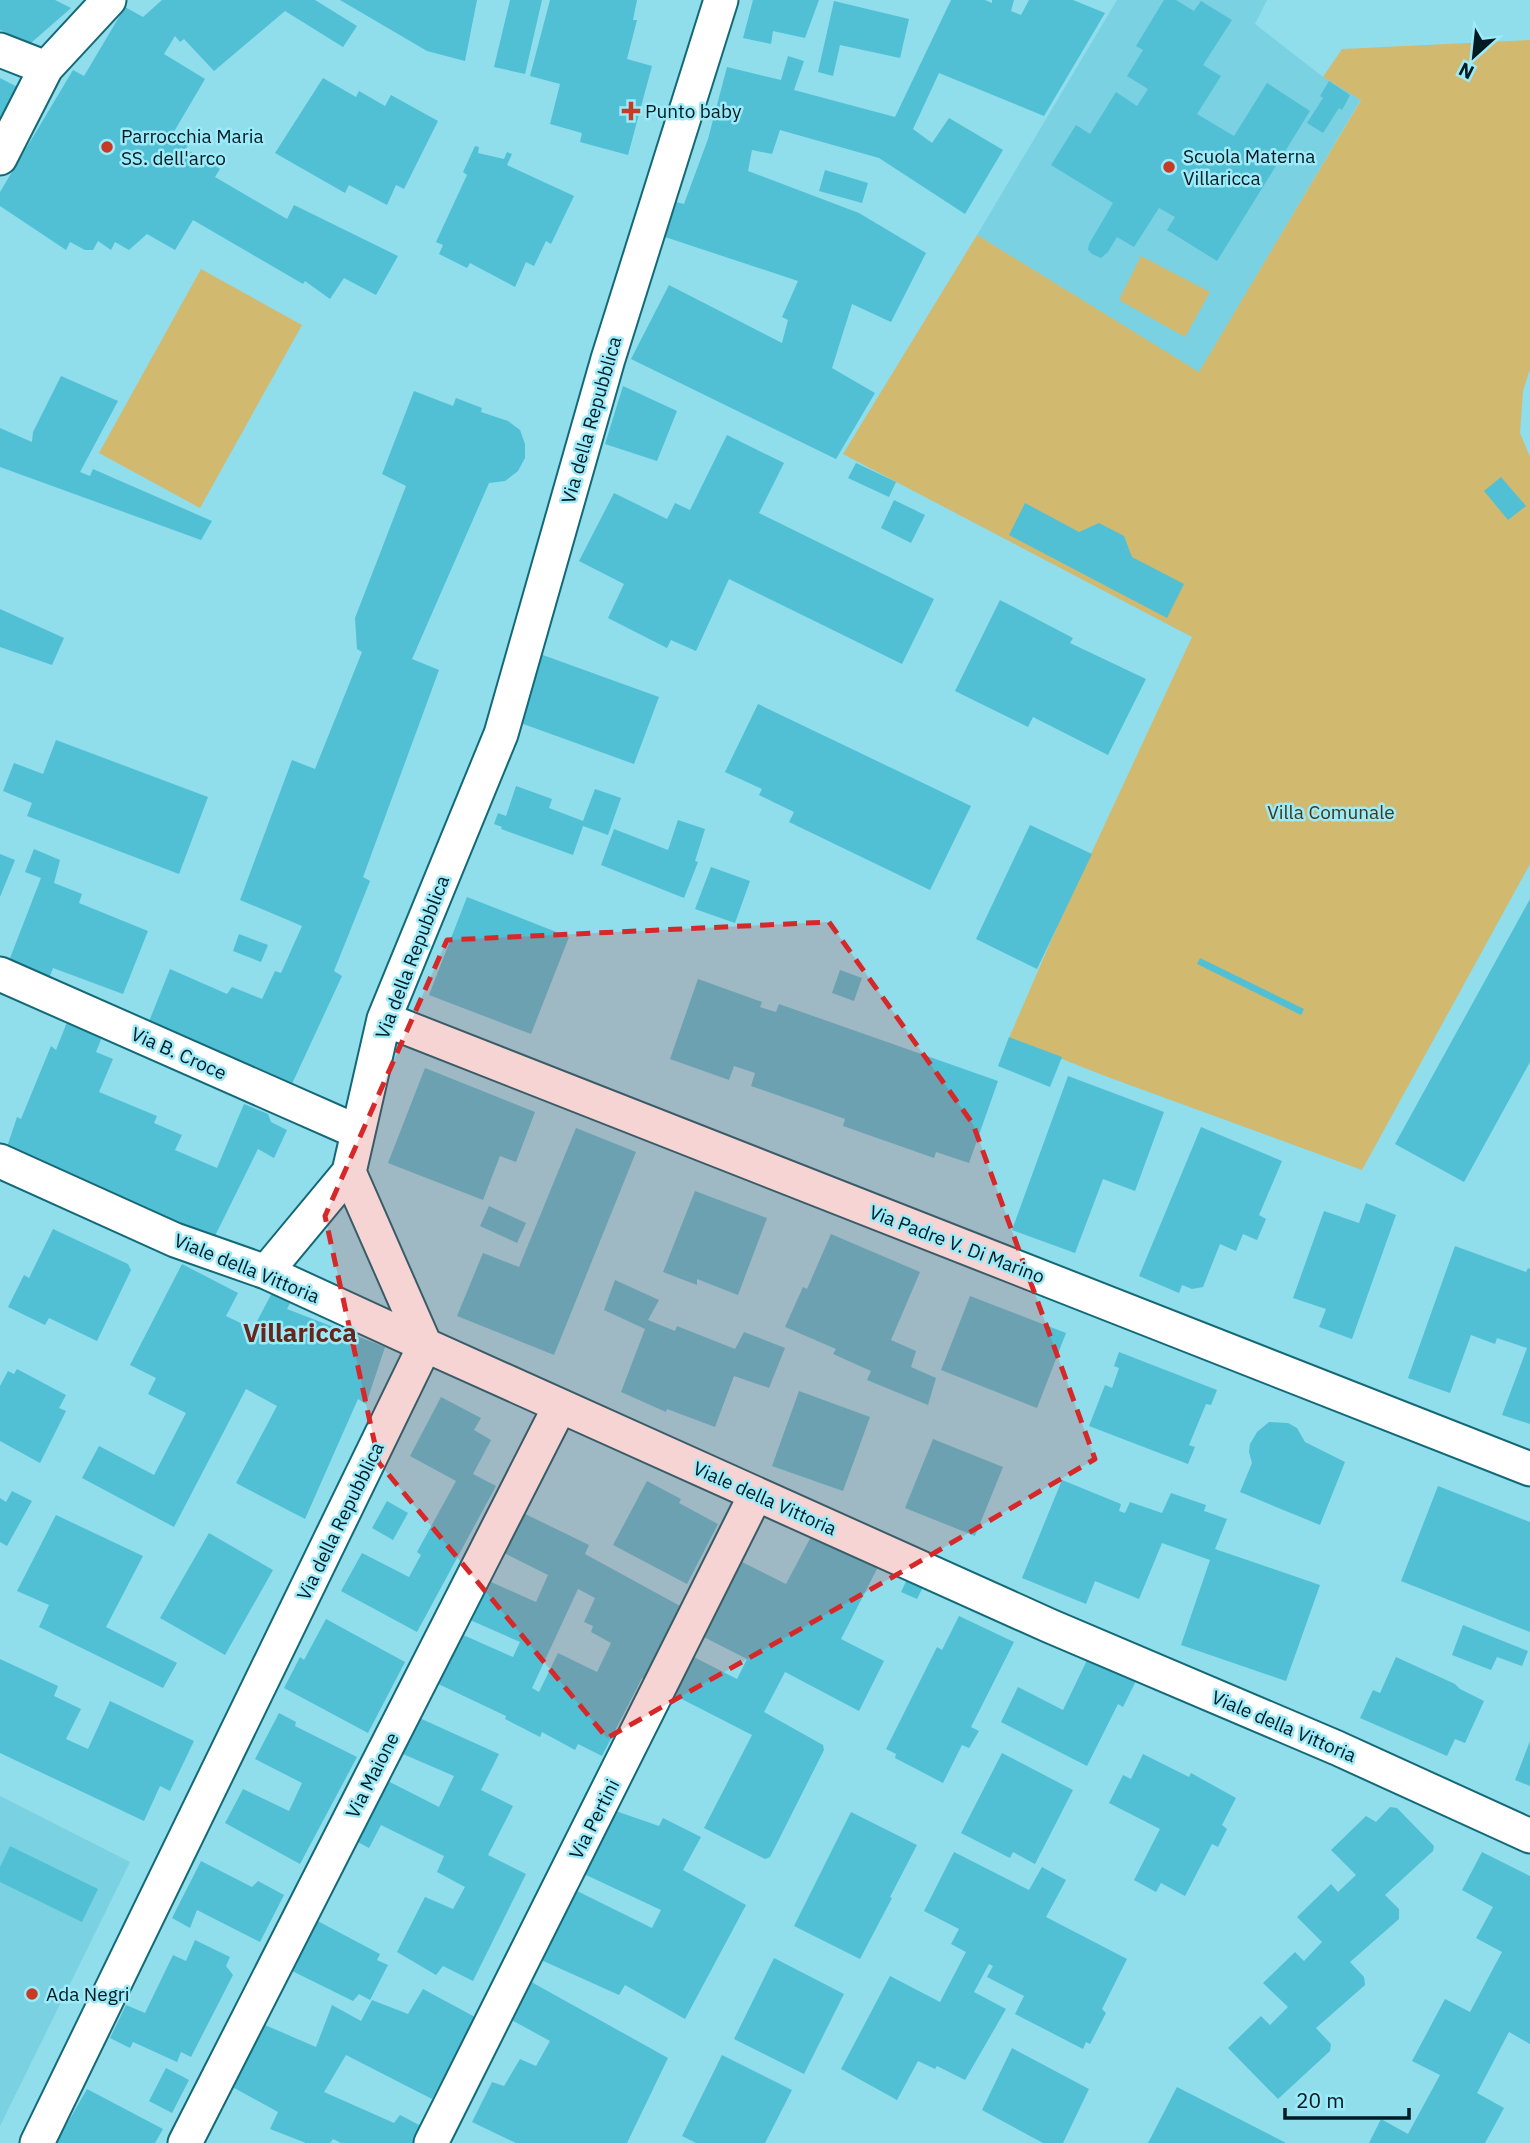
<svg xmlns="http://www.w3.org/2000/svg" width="1530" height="2143" viewBox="0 0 1530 2143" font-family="'IBM Plex Sans',sans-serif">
<rect width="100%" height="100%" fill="#90ddec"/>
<path fill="#7ad1e2" d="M1117,0h150l-12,24 68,53 38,22 -162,274 -222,-138z
M0,1796l130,66 -130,264z"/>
<path fill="#d1b96f" d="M1530,40v329l-7,22 -3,42 10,24v407l-168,306 -257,-94 -96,-38 48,-111 135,-290 -349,-183 134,-219 222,137 162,-272 -38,-23 19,-28z
M1141,256l69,36 -25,45 -66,-37z
M201,269l101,56 -102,183 -101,-55z"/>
<path fill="#51c0d4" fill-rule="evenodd" d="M0,0h55l16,8 -40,35 -31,-13z
M162,0h153l42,26 -14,21 -58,-36 -71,60 -30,-32 -4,3 -5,-6 -11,18 41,25 -33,56 16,10 -2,4 34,20 -5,8 72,42 7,-14 104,51 -22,39 -32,-17 -14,21 -25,-18 -2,3 -110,-64 -18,30 -28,-16 -18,16 -14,-8 -4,8 -13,-9 -5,9h-8l-15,-8 -4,8 -66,-44v-14l73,-122 11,6 41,-69 18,10z
M340,0h137l-12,61 -38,-10z
M510,0h32l-17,74 -31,-7z
M550,0h87l-4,20h4l-10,39 25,7 -24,89 -48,-13 2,-9 -32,-9 10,-40 -30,-8z
M753,0h66l-14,38 -32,-7 -2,13 -28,-6z
M951,0h34l7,3v-3h22l-3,11 10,4 8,-15h44l32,13 -61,103 -105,-43 -26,56 19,14 17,-25 54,32 -38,64 -86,-56 -99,-28 -8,24 -20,-4 -4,21 111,42 67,40 -35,69 -39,-18 -20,64 43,25 -39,66 -205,-100 38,-74 113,58 6,-23 -6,-3 16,-36 -136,-45 10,-35 12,3 24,-65 19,-72 54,13 7,-24 16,5 -10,29 101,27z
M1164,0h12l18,11 7,-10 31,19 -29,45 18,11 -24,38 37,22 33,-53 43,28 -93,150 -50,-31 8,-13 -16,-9 -25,39 -17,-10 -9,15 -7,6 -9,-4 -4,-4 1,-6 24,-41 -62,-38 25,-40 14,9 26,-42 21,14 11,-17 -21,-13 16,-26 -7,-4z
M834,1l75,18 -9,39 -60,-13 -7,31 -15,-4z
M0,78l29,15 -29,40z
M323,78l33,19 3,-6 26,15 6,-11 47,26 -34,68 -8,-4 -9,20 -38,-20 -4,8 -70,-40z
M1329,81l21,14 -8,15 -3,-2 -16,25 -16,-10 16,-25 -3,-2z
M475,146l4,1 -1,6 26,6 3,-7 5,2 -5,11 67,31 -23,48 -5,-3 -12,25 -8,-4 -11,25 -45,-24 -3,5 -28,-14 4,-9 -7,-3 31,-67 -4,-3z
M825,170l43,13 -6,20 -43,-12z
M61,376l57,25 -38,71 10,4 3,-7 119,52 -11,19 -201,-73v-39l32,14 1,-10z
M623,386l54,25 -20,50 -52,-17z
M414,391l39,15 3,-8 26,10 -1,4 27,9 12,9 5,14v14l-7,13 -13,10 -16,2 -77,176 27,11 -76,207 7,4 -36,90 8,5 -57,123 -141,-65 26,-65 57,25 5,-7 30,12 13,-28 6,2 21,-47 -62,-26 52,-140 23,9 47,-117 -5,-3 -2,-31 51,-132 -24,-12z
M727,435l57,28 -25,50 175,86 -32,65 -173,-85 -33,72 -25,-11 -4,8 -59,-30 16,-34 -45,-23 35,-68 53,26 8,-16 15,7z
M856,463l40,19 -7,15 -41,-19z
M1501,477l25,29 -18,14 -24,-29z
M894,500l31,15 -14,28 -30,-15z
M1025,503l54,29 20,-9 25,13 8,21 52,27 -17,34 -158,-83z
M1000,600l73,38 -3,5 76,36 -38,76 -75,-38 -5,10 -73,-36z
M0,609l64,29 -12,27 -52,-18z
M540,654l119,43 -25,67 -119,-43z
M758,704l213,102 -41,84 -141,-68 5,-10 -35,-17 3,-6 -37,-17z
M56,740l152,57 -29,77 -152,-58 5,-13 -29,-12 11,-28 29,11z
M516,786l36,13 -3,9 34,13 12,-32 26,9 -13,37 -25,-9 -10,29 -72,-26 1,-2 -8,-3 4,-11 8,3z
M678,820l27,9 -10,32 3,1 -14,36 -83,-33 13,-36 54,21z
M1030,825l62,29 -55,115 -61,-30z
M34,849l26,11 -6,23 28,11 -3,9 69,28 -25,63 -70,-26 -7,19 -41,-16 36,-93 -16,-6z
M0,854l15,6 -15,37z
M711,867l39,14 -15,42 -40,-14z
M467,897l102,40 -38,97 -102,-39z
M1530,899v163l-66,120 -69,-38z
M239,934l29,11 -7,17 -28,-11z
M1200,958l104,51 -3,6 -104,-51z
M840,970l22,8 -8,23 -22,-8z
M698,979l64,23 -2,5 16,5 3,-8 219,77 -29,82 -33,-11 -2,6 -91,-32 2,-7 -94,-33 4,-13 -21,-7 -5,14 -59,-21z
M67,1022l35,15 -6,15 17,7 -14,33 58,24 -3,7 28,12 -7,15 42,18 27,-64 24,10 3,8 16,8 -13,28 -16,-9 -46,93 -208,-86 13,-39 4,2 30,-73 5,4z
M1009,1037l53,20 -12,30 -52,-21z
M425,1068l110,44 -19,50 -16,-6 -17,44 -95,-37z
M1068,1076l96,36 -29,79 -32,-12 -28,74 -63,-23z
M1201,1127l81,34 -23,54 7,4 -9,21 -14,-6 -7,17 -16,-7 -17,43 -11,2 -10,-4 -3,8 -40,-17z
M576,1128l60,24 -82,203 -97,-39 26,-63 36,14z
M695,1191l72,27 -29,77 -41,-16v6l-34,-13z
M1366,1203l30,12 -44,124 -33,-12 7,-18 -33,-11 31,-87 35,12z
M489,1206l37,17 -9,20 -37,-17z
M53,1229l75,35 3,6 -34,71 -48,-23 -4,7 -37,-18 16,-32 5,3z
M831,1234l89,38 -29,68 25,11 -5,16 25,11 -8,27 -61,-25 4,-9 -38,-17 3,-5 -51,-22 18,-40 4,2z
M1455,1246l71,26 2,-4 2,1v155l-28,-9 25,-67 -30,-10 -2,6 -24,-9 -21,58 -42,-15z
M182,1264l56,29 -12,23 27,13 21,-40 19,8 -6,12 98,38 -19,57 -8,-5 -53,120 -69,-36 41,-77 -31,-17 -72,138 -92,-49 17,-32 55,29 32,-62 -38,-19 8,-16 -26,-13z
M615,1280l44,20 -11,20 27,11 2,-5 58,23 9,-17 41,16 -16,40 -35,-12 -19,51 -48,-18 -1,3 -45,-20 24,-63 -41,-19z
M970,1296l96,37 -29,75 -96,-38z
M1119,1352l98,38 -6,15 -5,-1 -17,41 6,2 -7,17 -99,-38 16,-41 7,3 7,-20 -5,-2z
M17,1369l49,26 -7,13 7,3 -26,52 -40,-22v-55l8,-15 6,3z
M799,1391l71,26 -27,74 -71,-25z
M441,1397l40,21 -7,12 17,10 -18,34 23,12 -79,146 -76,-41 21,-38 47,24 12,-22 -4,-3 39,-71 -46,-25z
M1269,1422l19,1 9,5 8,14 40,20 -25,63 -80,-33 12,-29 -3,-11 1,-8 7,-12z
M933,1439l70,28 -28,69 -70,-28z
M1062,1480l59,24 -2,7 6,2 5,-11 32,11 9,-20 35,12 -2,6 23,8 -12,30 105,36 -34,96 -105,-36 29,-85 -48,-17 -23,56 -44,-18 -9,23 -64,-26z
M647,1481l34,18 -2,4 39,21 -31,60 -74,-39z
M1438,1486l92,36v110l-129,-51z
M12,1491l20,10 -25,45 -7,-4v-44l6,4z
M387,1501l21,12 -15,27 -21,-12z
M515,1509l74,36 -4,9 97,53 -35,72 -5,-1 -40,78 -24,-12 -3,6 -33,-18 -2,5 -35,-18 1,-3 -76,-36 22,-50 61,27 7,-15 -59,-26 19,-39 56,25 12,-27 -52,-26zM578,1589l17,9 -11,24 9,4 -2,6 20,11 -14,29 -39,-19 -19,39 -7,-4z
M56,1515l87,41 -37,71 71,36 -14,25 -124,-61 10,-22 -32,-14z
M814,1531l65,34 -38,74 43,22 -25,50 -74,-39 -21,40 59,33 1,5 -54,107 -5,2 -61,-31 48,-93 -82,-42 20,-38 47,24 10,-20 -53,-27 38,-75 54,27z
M209,1533l64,37 -48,85 -65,-37z
M910,1573l16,8 -9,18 -16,-7z
M959,1616l55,26 -43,85 8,4 -10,17 -7,-3 -19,38 -48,-25 1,-4 -10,-5 51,-102 5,3z
M326,1619l79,43 -37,71 -84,-45 16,-31 4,3z
M1463,1625l65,26 -6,15 -25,-9 -6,13 -39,-15z
M1089,1656l49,21 -15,30 -5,-3 -31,62 -86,-44 17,-35 45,23z
M1396,1657l59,27 5,5 24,12 -19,42 -10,-4 -8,17 -87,-38 13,-28 7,3z
M0,1659l58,27 -4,10 27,13 -15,30 22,10 22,-48 84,40 -24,50 -10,-5 -16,35 -144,-68z
M279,1713l17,9 -1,4 62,31 -57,107 -75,-41 18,-34 46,22 13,-28 -47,-24z
M415,1716l84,38 -18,36 32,16 -25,49 38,19 -53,107 -30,-15 -7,9 -39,-23 28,-55 28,12 12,-22 -28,-15 7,-16 -63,-31 -12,23 -19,-10 30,-61 59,30 15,-31 -58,-25z
M1530,1741v45l-15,-6z
M1002,1753l71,37 -38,74 -22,-12 -3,6 -49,-25z
M1143,1754l46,23 2,-4 45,25 -14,27 5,4 -9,18 -6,-3 -27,52 -24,-13 -5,9 -22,-12 26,-51 -51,-26 14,-28 8,4z
M1390,1807l7,1 37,38 -1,5 -48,44 14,14v10l-49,43 14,15 1,8 -49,43 15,16 -1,7 -52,48 -50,-51 33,-32 9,9 18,-18 -25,-24 32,-31 9,9 18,-19 -25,-25 34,-33 7,8 18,-17 -25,-25 35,-34 10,6z
M607,1808l52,18 4,-8 38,19 -18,33 63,35 -61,114 -60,-34 -6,10 -89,-40 33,-71 89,44 9,-18 -90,-42z
M851,1812l66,33 -27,52 2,1 -32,61 -66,-33z
M10,1846l88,43 -16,33 -82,-40v-15z
M954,1852l75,38 13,-23 24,13 -20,37 81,42 -25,50 4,4 -16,31 -4,-2 -3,7 -68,-35 9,-18 -37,-19 6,-11 -4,-2 -15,28 32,17 -41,71 -28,-14 -2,3 -17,-8 -21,39 -56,-31 49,-93 50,26 26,-50 -15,-8 8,-15 -35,-18z
M1482,1852l48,24v168l-21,-12 -32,61 27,15 -19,35h-116l12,-24 27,15 32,-59 -28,-14 33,-62 25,13 32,-60 -26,-14 17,-31 -31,-17z
M201,1861l51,26 6,-6 26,14 -24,47 -63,-32 -7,18 -18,-10z
M310,1917l70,37 -3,6 11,5 -18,35 -11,-6 -6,7 -69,-34z
M195,1940l35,17 -4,9 7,9 -42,82 -10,-5 -4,10 -44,-20 -3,6 -20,-10 16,-33 19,8 28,-58 13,6z
M774,1958l70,36 -40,80 -70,-35z
M517,1974l151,84 -41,85h-111l-44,-21 20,-40 12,4 16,-27 16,7 14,-25 -53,-29z
M423,1989l52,28 -43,82 -86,-44 -22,37 70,31 6,-8 23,12 -10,16h-72l-8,-4 -3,4h-24l-36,-14 8,-17 -51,-28 31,-62 58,25 16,-42 29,16 11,-21 36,14z
M1012,2048l77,41 -26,54h-20l-61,-33z
M722,2055l70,35 -27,53h-69l-14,-7z
M166,2068l23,12 -17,33 -23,-12z
M1177,2087l109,56h-138z
M87,2089l76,40 -8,14h-99l6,-15 2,1z"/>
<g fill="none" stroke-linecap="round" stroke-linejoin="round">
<defs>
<path id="street" d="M0,50l46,18
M0,158l46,-90 63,-68
M0,974l358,158
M384,1019l1146,450
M0,1161l175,79 91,32 159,73 625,281 287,122 193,88
M266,1272l83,-100
M37,2143l388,-798 -76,-173 35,-153 117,-285 107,-375 113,-359
M185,2143l375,-737
M431,2143l325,-649"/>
</defs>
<use href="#street" stroke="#136977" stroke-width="37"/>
<use href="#street" stroke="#fff" stroke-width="33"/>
</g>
<path fill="#d62828" fill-opacity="0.2" stroke="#d62828" stroke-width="5" stroke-dasharray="14 9" stroke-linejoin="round" d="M829,922l144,202 122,335 -190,111 -298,168 -228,-275 -54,-247 122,-276z"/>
<g fill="#c63a26" stroke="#9deaf9" stroke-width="2.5">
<path d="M627.5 100.5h7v7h7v7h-7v7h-7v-7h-7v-7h7z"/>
<circle cx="107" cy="147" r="7"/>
<circle cx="1169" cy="167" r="7"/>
<circle cx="32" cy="1994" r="7"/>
</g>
<g text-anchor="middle" stroke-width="5" stroke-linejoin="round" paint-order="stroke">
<g font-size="19" fill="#001b21" stroke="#9deaf9" text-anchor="start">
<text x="645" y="118">Punto baby</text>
<text x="121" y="143">Parrocchia Maria<tspan x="121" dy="22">SS. dell'arco</tspan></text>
<text x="1183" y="163">Scuola Materna<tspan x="1183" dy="22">Villaricca</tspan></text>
<text x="46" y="2001">Ada Negri</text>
</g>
<g font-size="19" fill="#001b21" stroke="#9deaf9">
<text transform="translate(591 420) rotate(-74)" y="7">Via della Repubblica</text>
<text transform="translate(412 957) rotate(-69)" y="7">Via della Repubblica</text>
<text transform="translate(179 1053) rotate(24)" y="7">Via B. Croce</text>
<text transform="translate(957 1244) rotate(21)" y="7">Via Padre V. Di Marino</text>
<text transform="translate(247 1268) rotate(22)" y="7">Viale della Vittoria</text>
<text transform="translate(765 1498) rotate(24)" y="7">Viale della Vittoria</text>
<text transform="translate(340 1521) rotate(-64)" y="7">Via della Repubblica</text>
<text transform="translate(1284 1726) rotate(23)" y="7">Viale della Vittoria</text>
<text transform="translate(372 1775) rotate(-63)" y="7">Via Maione</text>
<text transform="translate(594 1819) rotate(-63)" y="7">Via Pertini</text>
</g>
<g font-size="19" fill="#433715" stroke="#9deaf9">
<text x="1331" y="819">Villa Comunale</text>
</g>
<g font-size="26" font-weight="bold" fill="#69251a" stroke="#9deaf9">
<text x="300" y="1342">Villaricca</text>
</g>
</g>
<g transform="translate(1474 56) rotate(207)" stroke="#9deaf9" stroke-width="5" paint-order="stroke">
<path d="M0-5L12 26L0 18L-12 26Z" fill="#001b21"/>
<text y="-10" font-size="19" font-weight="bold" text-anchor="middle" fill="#001b21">N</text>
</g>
<path d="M1285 2108v10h124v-10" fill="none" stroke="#001b21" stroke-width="3.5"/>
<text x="1296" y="2108" font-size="21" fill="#001b21" stroke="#9deaf9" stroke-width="5" paint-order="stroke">20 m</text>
</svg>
